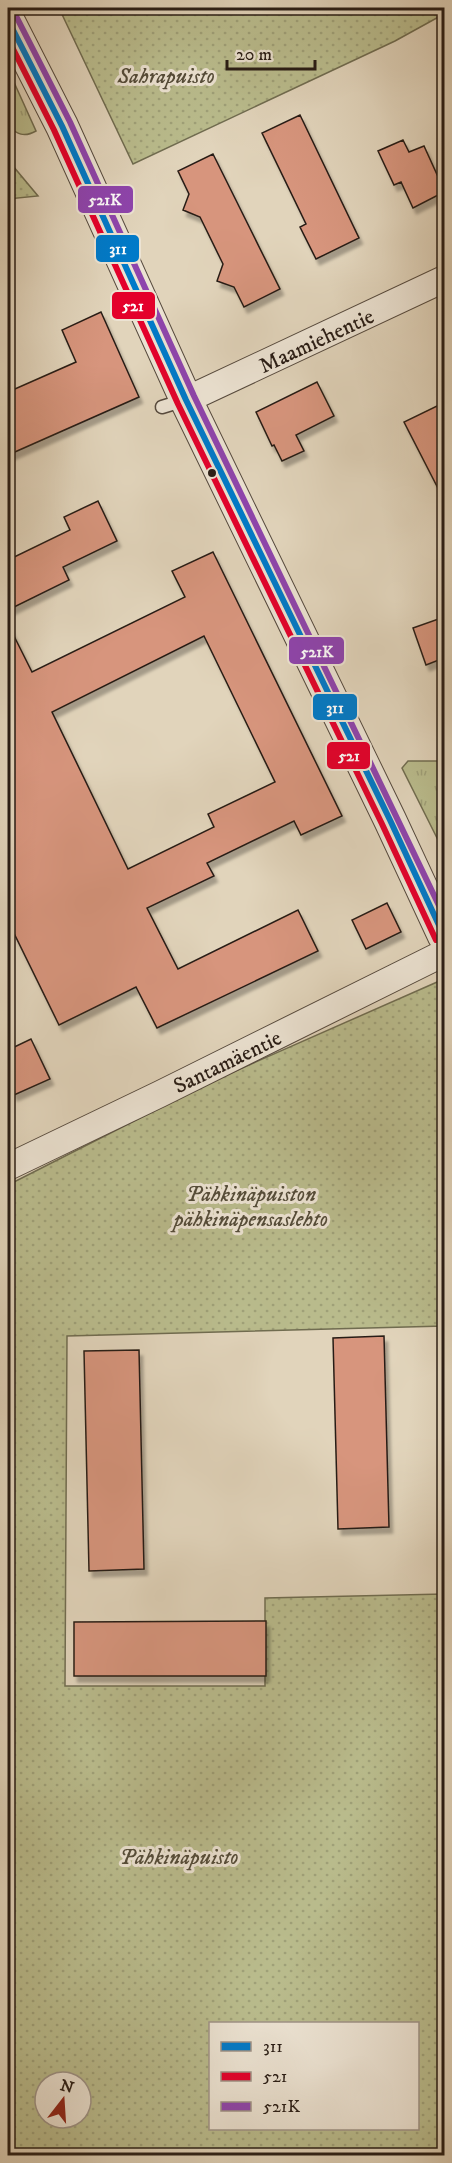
<svg xmlns="http://www.w3.org/2000/svg" width="452" height="2163" viewBox="0 0 452 2163" font-family="'IM FELL DW Pica',serif">
<defs>
<pattern id="grass-tufts" width="24" height="20" patternUnits="userSpaceOnUse" patternTransform="scale(1.5)"><rect width="24" height="20" fill="#b9bb8c"/><path d="M3 7l-1-3M5 7V3M7 7l1-3M15 17l-1-3M17 17v-4M19 17l1-3" fill="none" stroke="#9fa078"/></pattern>
<pattern id="park-dots" width="8" height="8" patternUnits="userSpaceOnUse" patternTransform="scale(1.5)"><rect width="8" height="8" fill="#b9bb8c"/><path d="M2 2h.1M6 6h.1" fill="none" stroke="#9fa078" stroke-width="1.8" stroke-linecap="round"/></pattern>
<filter id="shadow"><feDropShadow dx="3.5" dy="6" stdDeviation="1.5" flood-color="#0004"/></filter>
</defs>
<rect width="100%" height="100%" fill="#e1d4bb"/>
<filter id="stains"><feTurbulence type="fractalNoise" baseFrequency=".00333" numOctaves="4"/><feColorMatrix values="0 0 0 0 .2 0 0 0 0 .09 0 0 0 0 .02 0 0 0 .5 -.17"/></filter>
<radialGradient id="worn" r=".72"><stop offset=".6" stop-color="#630" stop-opacity="0"/><stop offset="1" stop-color="#630" stop-opacity=".3"/></radialGradient>
<path fill="url(#grass-tufts)" stroke="#706c50" stroke-width="1.5" d="M8,69l28,62c-12,7 -19,3 -28,-5z
M408,761h36v91l-42,-84z"/>
<path fill="url(#park-dots)" stroke="#706c50" stroke-width="1.5" fill-rule="evenodd" d="M59,8h385v6l-49,27 -262,123z
M8,160l30,36 -30,3z
M444,979v347l-377,10 -2,350h200v-88l179,-4v561l-436,1v-971l209,-106zM210,2024h208v104h-208zM45,2082h36v36h-36z"/>
<path fill="#d7957d" stroke="#281c15" stroke-width="1.5" fill-rule="evenodd" filter="url(#shadow)" d="M300,115l59,123 -43,21 -16,-32 6,-3 -44,-91z
M403,140l6,12 15,-6 20,44v2l-31,16 -12,-26 -7,3 -16,-34z
M213,154l67,135 -36,18 -10,-20 -17,-6 6,-17 -23,-47 -17,-7 6,-16 -11,-23z
M101,312l38,85 -131,58v-63l68,-30 -14,-32z
M317,382l17,34 -38,19 8,16 -22,10 -8,-16 -2,1 -16,-34z
M437,406l7,15v79l-40,-78z
M98,501l19,40 -54,26 6,13 -61,30v-50l62,-30 -6,-13z
M213,552l129,264 -41,19 -7,-14 -87,42 7,13 -67,32 31,61 120,-59 20,41 -161,77 -21,-41 -77,38 -51,-104v-297l24,48 153,-75 -13,-26zM204,636l71,146 -67,32 6,13 -86,42 -76,-157z
M444,617v41l-18,7 -13,-37z
M387,903l14,29 -35,17 -14,-29z
M31,1039l19,40 -36,16 -6,-14v-31z
M384,1336l5,191 -51,2 -5,-191z
M139,1350l5,219 -55,2 -5,-220z
M266,1621v55h-192v-54z"/>
<g fill="none" stroke-linecap="round" stroke-linejoin="round">
<defs>
<path id="service" d="M162,407l23,-7"/>
<path id="minor" d="M186,400l258,-121
M8,1167l152,-73 284,-141"/>
<path id="tertiary" d="M8,20l54,106 124,274 204,420 54,116"/>
</defs>
<use href="#service" stroke="#564a3e" stroke-width="15"/>
<use href="#minor" stroke="#564a3e" stroke-width="28"/>
<use href="#tertiary" stroke="#564a3e" stroke-width="34"/>
<use href="#service" stroke="#ece3d3" stroke-width="12"/>
<use href="#minor" stroke="#ece3d3" stroke-width="26"/>
<use href="#tertiary" stroke="#ece3d3" stroke-width="32"/>
<defs>
<path id="bus-1" d="M8,20l54,106 124,274 204,420 54,116"/>
<path id="bus-2" d="M8,39l46,91 124,274 204,420 54,116"/>
<path id="bus-3" d="M16,16l54,106 124,274 250,520"/>
</defs>
<use href="#bus-1" stroke="#ece3d3" stroke-width="10"/>
<use href="#bus-2" stroke="#ece3d3" stroke-width="10"/>
<use href="#bus-3" stroke="#ece3d3" stroke-width="10"/>
<use href="#bus-1" stroke="#007ac9" stroke-width="6"/>
<use href="#bus-2" stroke="#e4002b" stroke-width="6"/>
<use href="#bus-3" stroke="#8e44ad" stroke-width="6"/>
</g>
<circle fill="#281c15" stroke="#ece3d3" stroke-width="2" cx="212" cy="473" r="5"/>
<g text-anchor="middle" stroke-width="6" stroke-linejoin="round" paint-order="stroke">
<g font-size="22" font-style="italic" fill="#544c39" stroke="#ece3d3">
<text x="166" y="83">Sahrapuisto</text>
<text x="251" y="1201">Pähkinäpuiston<tspan x="251" dy="25">pähkinäpensaslehto</tspan></text>
<text x="179" y="1864">Pähkinäpuisto</text>
</g>
<g font-size="22" fill="#281c15" stroke="#ece3d3">
<text transform="translate(316 340) rotate(-25)" y="8">Maamiehentie</text>
<text transform="translate(227 1061) rotate(-26)" y="8">Santamäentie</text>
</g>
</g>
<g stroke="#ece3d3" stroke-width="2">
<rect x="77" y="185" width="57" height="29" rx="6" fill="#8e44ad"/>
<rect x="95" y="234" width="45" height="29" rx="6" fill="#007ac9"/>
<rect x="111" y="291" width="45" height="29" rx="6" fill="#e4002b"/>
<rect x="288" y="636" width="57" height="29" rx="6" fill="#8e44ad"/>
<rect x="312" y="693" width="46" height="28" rx="6" fill="#007ac9"/>
<rect x="326" y="741" width="45" height="29" rx="6" fill="#e4002b"/>
</g>
<g font-size="16" text-anchor="middle" font-weight="bold" fill="#fff">
<text x="105" y="205">521K</text>
<text x="118" y="254">311</text>
<text x="133" y="311">521</text>
<text x="317" y="657">521K</text>
<text x="335" y="713">311</text>
<text x="349" y="761">521</text>
</g>
<rect width="452" height="2163" fill="none" stroke="#e1d4bb" stroke-width="30"/>
<rect x="9" y="9" width="434" height="2145" fill="none" stroke="#281c15" stroke-width="3"/>
<rect x="15" y="15" width="422" height="2133" fill="none" stroke="#281c15" stroke-width="1.5"/>
<rect x="209" y="2022" width="210" height="108" fill="#ece3d3" stroke="#9e9387" stroke-width="1.5"/>
<rect x="221" y="2042" width="30" height="9" fill="#007ac9" stroke="#9e9387" stroke-width="1.5"/>
<text x="263" y="2052" font-size="18" fill="#281c15">311</text>
<rect x="221" y="2072" width="30" height="9" fill="#e4002b" stroke="#9e9387" stroke-width="1.5"/>
<text x="263" y="2082" font-size="18" fill="#281c15">521</text>
<rect x="221" y="2102" width="30" height="9" fill="#8e44ad" stroke="#9e9387" stroke-width="1.5"/>
<text x="263" y="2112" font-size="18" fill="#281c15">521K</text>
<g transform="translate(63 2100) rotate(17)"><circle r="28" fill="#ece3d3" stroke="#9e9387" stroke-width="1.5"/>
<path d="M0-4.5L10 22L0 15L-10 22Z" fill="#8f2418"/>
<text y="-9" font-size="16" font-weight="bold" text-anchor="middle" fill="#281c15">N</text>
</g>
<path d="M227 60v9h88v-9" fill="none" stroke="#281c15" stroke-width="3"/>
<text x="236" y="60" font-size="18" fill="#281c15" stroke="#ece3d3" stroke-width="4.5" paint-order="stroke">20 m</text>
<rect width="100%" height="100%" filter="url(#stains)"/>
<rect width="100%" height="100%" fill="url(#worn)"/>
</svg>
